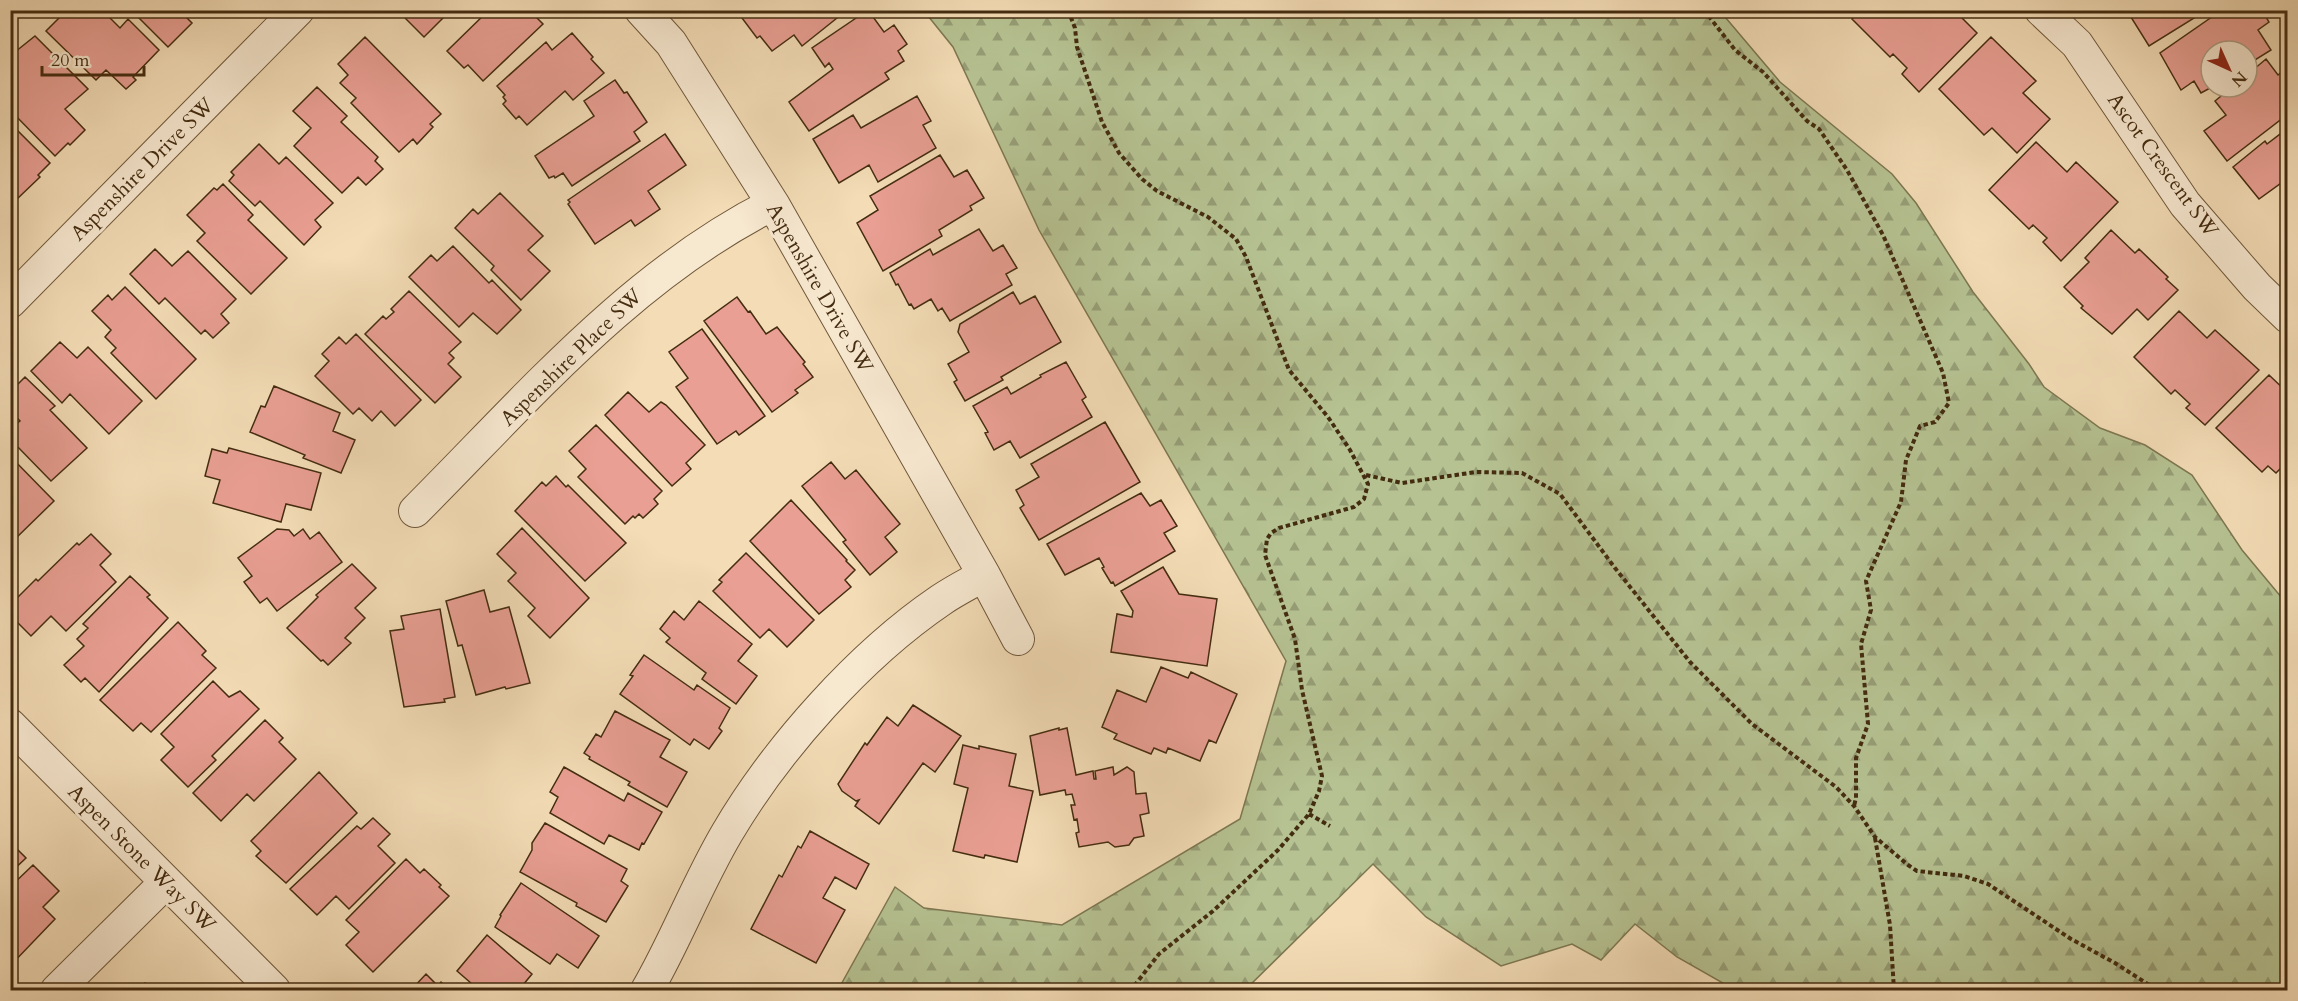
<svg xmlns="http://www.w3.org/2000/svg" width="2298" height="1001" viewBox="0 0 2298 1001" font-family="Cardo,serif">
<defs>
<pattern id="forest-firs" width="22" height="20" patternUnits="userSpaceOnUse" patternTransform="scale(1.5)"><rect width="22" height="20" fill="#b6c292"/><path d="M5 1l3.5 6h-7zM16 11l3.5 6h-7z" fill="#969e76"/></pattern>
</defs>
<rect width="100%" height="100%" fill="#f3dcb6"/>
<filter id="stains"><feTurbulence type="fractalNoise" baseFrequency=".00333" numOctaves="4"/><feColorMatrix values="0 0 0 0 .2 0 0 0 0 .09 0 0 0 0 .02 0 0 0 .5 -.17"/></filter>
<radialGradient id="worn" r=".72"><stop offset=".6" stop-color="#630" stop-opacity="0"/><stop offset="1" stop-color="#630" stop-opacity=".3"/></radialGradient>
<path fill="url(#forest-firs)" stroke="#7d7751" stroke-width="1.5" d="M924,11h796l60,71 112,92 24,29 57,89 56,72 15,23 56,41 45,17 47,30 50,75 45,54v386h-552l-58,-33 -42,-33 -34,36 -29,-16 -71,22 -75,-49 -53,-53 -128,126h-407l57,-103 29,21 138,17 178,-106 46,-158 -247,-431 -86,-183z"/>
<path fill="#e99f93" stroke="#442c10" stroke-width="1.5" d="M62,10h40l18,18 8,-9 31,31 -26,27 3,3 -10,9 -20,-19 -10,10 -50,-49 15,-15 -2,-2z
M131,10h48l13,13 -24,24z
M451,10l-27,27 -20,-20 5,-7z
M538,10l-4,5 9,9 -60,57 -15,-16 -4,3 -17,-17 42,-41z
M736,10h111l-45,36 -8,-11 -22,16 -12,-15 -3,2z
M868,10l16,22 10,-7 13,19 -9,7 6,10 -19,12 4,6 -80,52 -20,-29 44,-33 -4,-6 -4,4 -13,-19z
M1861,10h93l23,23 -58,59 -17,-18 5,-6 -14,-14 -3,3 -38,-38z
M2135,10h72l-58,36 -20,-32z
M2222,10h40l7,12 -11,8 13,20 -24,15v-14h-36l1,36 -11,6 -7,-12 -13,9 -21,-37z
M572,33l21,24 -2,2 13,14 -31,27 -8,-9 -38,34 -8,-9 -3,3 -13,-15 3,-3 -3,-4 2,-2 -8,-9 49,-44 6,8z
M35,36l53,53 -23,20 20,21 -15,15 -2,-2 -13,13 -45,-46v-54z
M365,37l76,77 -11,10 3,3 -16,17 -4,-5 -14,13 -48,-49 5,-5 -16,-15 8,-8 -10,-11z
M1991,37l45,44 -13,12 27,26 -33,34 -25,-25 -8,7 -45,-46z
M2266,59l12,16 10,-8v47l-61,47 -23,-30 22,-16 -11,-14 17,-14h15v-12z
M615,80l9,13 3,-1 20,30 -13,10 6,9 -68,45 -9,-13 -8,5 -1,-2 -5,2 -14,-22 59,-40 -10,-15z
M317,87l30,29 -6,6 37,35 -3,4 8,8 -17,16 -8,-8 -16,16 -48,-47 17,-18 -18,-17z
M917,96l14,25 -8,4 13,23 -58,34 -9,-17 -30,18 -26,-44 40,-24 8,13z
M14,127l36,36 -12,12 2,2 -24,23 -6,-6v-64z
M2288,128v50l-29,21 -26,-32 32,-26 2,3z
M665,134l21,31 -38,26 12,18 -25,17 -4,-6 -36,24 -27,-40 2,-2 -2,-2z
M2036,142l31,30 9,-10 42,40 -57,59 -18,-19 4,-4 -14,-13 -4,4 -40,-39z
M259,144l20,20 7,-7 47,46 -18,17 6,7 -17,18 -44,-44 -5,5 -26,-25 5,-6 -3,-3z
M940,155l14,22 13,-7 17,28 -14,8 2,4 -33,20 3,6 -59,35 -26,-48 21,-13 -8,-14z
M223,184l30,31 -5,5 39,38 -36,36 -54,-53 8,-8 -18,-18 27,-27 3,2z
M500,193l43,43 -15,14 22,21 -29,29 -30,-30 3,-4 -39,-38 18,-19 5,5z
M979,229l14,22 10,-6 14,23 -11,6 6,11 -62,36 -8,-13 -4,3 -7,-12 -17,10 -3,-5 -2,1 -11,-21 -2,1 -6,-12 40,-24 3,6z
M2111,230l24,23 4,-4 29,28 -2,2 12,11 -30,30 -11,-11 -25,25 -31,-26 2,-2 -19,-19 25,-25 -4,-4z
M453,246l36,37 3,-3 29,30 -24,24 -24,-21 -14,14 -50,-50 22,-22 6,6z
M155,249l17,17 16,-15 48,48 -15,15 8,9 -16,15 -8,-8 -4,4 -36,-36 -6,6 -29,-30z
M125,287l71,72 -40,40 -45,-46 5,-5 -11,-11 6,-7 -19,-19 16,-16 4,5z
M409,291l52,51 -12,11 5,5 -6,6 13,13 -26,26 -70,-69 18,-18 3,3 8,-7 -3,-3z
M1013,292l7,12 15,-8 26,46 -60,35 2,3 -38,21 -11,-19 3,-2 -9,-16 21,-12 -11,-20 2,-8z
M737,297l11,15 2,-1 16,23 11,-7 28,35 -2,2 10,13 -18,13 3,3 -26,19 -68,-91z
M2179,311l28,27 8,-8 44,40 -54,55 -19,-17 4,-4 -15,-14 -4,4 -37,-37z
M702,329l63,87 -26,19 -3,-4 -19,13 -41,-57 12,-9 -19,-26z
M356,334l65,66 -26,26 -14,-15 -9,10 -13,-13 -6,6 -38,-38 14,-15 -7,-7 17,-17 7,7z
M60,342l17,16 11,-11 54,54 -33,33 -39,-40 -8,9 -31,-32z
M1066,362l20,35 -4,3 10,17 -72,41 -10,-17 -16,9 -9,-17 3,-1 -15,-26 34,-19 4,7 30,-17 -1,-2z
M2269,375l19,18v81l-7,-6 -5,5 -8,-7 -6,6 -46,-44z
M25,377l30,29 -5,4 37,38 -36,33 -38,-39 1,-1 -4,-4v-8l10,-8 -10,-10v-19z
M274,386l66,27 -7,18 22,9 -14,33 -38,-15 2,-3 -55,-23 11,-26 4,1z
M628,392l21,20 12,-10 5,3 39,40 -19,18 5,6 -19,17 -67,-71z
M1105,422l35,60 -101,58 -19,-32 4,-3 -8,-15 23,-13 -8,-13z
M596,425l66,66 -8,8 4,5 -15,14 -4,-4 -4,4 -2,-2 -8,8 -47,-47 8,-8 -17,-18z
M229,448l92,25 -10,37 -25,-6 -5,18 -68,-19 7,-23 -15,-4 7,-27 15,4z
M10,456l44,45 -39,38 -5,-4z
M831,462l14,17 11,-9 44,54 -15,13 12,15 -27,23 -27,-33 3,-2 -44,-54z
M556,476l10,11 2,-2 58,58 -41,38 -70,-70 27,-29 4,4z
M1141,493l9,13 11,-6 16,26 -13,7 11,18 -60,35 -2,-4 -2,1 -9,-15 2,-1 -5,-9 -34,17 -18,-31z
M791,500l56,60 -1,1 9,9 -10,10 6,7 -32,27 -69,-73z
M522,528l67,70 -39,40 -22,-22 7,-8 -27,-27 8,-8 -19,-19z
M277,529l12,1 5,6 9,-7 7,10 9,-7 23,30 -65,49 -10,-13 -7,5 -16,-21 8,-6 -14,-18z
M91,534l20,20 -11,11 16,17 -50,49 -15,-15 -20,20 -21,-21v-10l26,-26 2,2 39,-38 2,2z
M746,553l68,67 -27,27 -18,-18 -9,9 -47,-47 9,-9 -3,-2z
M352,564l24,24 -21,20 10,10 -20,20 6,5 -23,22 -5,-5 -2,1 -34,-33 31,-31 -2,-2z
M1163,567l16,27 38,5 -10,67 -96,-14 6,-38 15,3 1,-6 -12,-20z
M130,576l20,19 -3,2 21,21 -69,74 -14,-14 -4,4 -17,-17 20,-19 -7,-7 11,-11 -5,-4z
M484,590l6,22 19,-5 21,76 -24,6 -1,-2 -29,8 -14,-50 -4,1 -12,-45z
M699,601l53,43 -14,17 19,15 -21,28 -34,-25 4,-6 -40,-31 4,-4 -10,-9 14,-18 10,9z
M440,609l15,88 -11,2 1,3 -41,5 -14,-76 14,-2 -3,-13z
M178,622l28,29 -4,4 14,13 -65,64 -10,-9 -8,8 -33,-31z
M644,655l50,35 3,-5 33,23 -11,20 3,3 -13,18 -15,-10 -4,6 -70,-51 13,-18 -3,-1z
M1161,667l27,11 3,-6 46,22 -21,49 -7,-3 -9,21 -32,-13 -2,5 -12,-5 -3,6 -37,-15 3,-5 -15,-7 15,-37 29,12z
M213,681l16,16 11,-6 19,18 -47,47 4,4 -28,27 -27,-27 13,-13 -13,-13z
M913,705l48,31 -26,36 -12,-9 -44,61 -24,-18 4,-6 -3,1 -14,-10 -4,-7 27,-41 2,2 20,-28 11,9z
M615,711l55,29 -10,17 27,15 -20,35 -39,-22 2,-3 -41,-23 1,-2 -6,-4 12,-19 5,3z
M265,720l18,18 -4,4 17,17 -42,42 -7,-7 -26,27 -28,-28z
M1059,728v2l8,-2 9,47 17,-4 1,8h2l-1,-8 18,-4 1,8 13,-8 7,5 2,22 10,-1 3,20 -9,2 4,21 -10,2 -5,7 -14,2 -7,-5 -29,5 -3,-14 3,-1 -2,-13 -3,1 -3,-15h4l-3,-11 -6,1 -1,-5 -25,5 -10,-59z
M963,745l16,4v-3l37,8 -7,32 24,5 -16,71 -32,-7 -1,3 -31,-7 15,-63 -14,-4z
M564,767l60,34 4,-8 34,19 -18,32 -2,-1 -3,7 -30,-15 -5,9 -54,-31 8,-16 -8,-5z
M319,772l38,41 -71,70 -30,-27 5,-5 -10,-10z
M373,818l17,16 -12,12 17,17 -46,46 -13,-13 -19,19 -27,-26 67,-63 4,3z
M545,823l82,46 -6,12 7,5 -22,36 -30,-16 1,-3 -57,-31 12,-22v-7z
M810,831l59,33 -13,25 -21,-12 -12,21 22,12 -29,53 -65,-34 28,-54 3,2 16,-31 3,2z
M10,842l16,16 -16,15z
M406,859l14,14 4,-4 17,16 -2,2 10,9 -76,76 -27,-27 13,-13 -13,-12z
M33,865l26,26 -16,16 12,12 -45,47v-79z
M521,883l78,53 -21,32 -21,-14 -7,10 -55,-37 6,-11 -1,-1z
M487,935l45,39 -9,11 6,5h-50l-22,-19z
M426,974l12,12 3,-4 9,8h-39z
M145,983l7,7h-14z"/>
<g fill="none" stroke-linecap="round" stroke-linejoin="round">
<defs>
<path id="minor" d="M641,10l30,33 102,161 211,371c-14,8 -30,16 -43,25 -81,55 -164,148 -214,233 -30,51 -51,107 -80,157
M2041,10l36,34 108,160 72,83 31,30
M10,302l288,-292
M415,511c112,-112 215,-235 358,-307
M984,575l34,64
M10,725l264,265
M57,990l109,-108"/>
</defs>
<use href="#minor" stroke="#70583a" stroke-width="34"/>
<path stroke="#442c10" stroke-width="4" stroke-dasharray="4.5 3" stroke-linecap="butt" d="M1068,10l7,18 2,19 25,75 17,31 23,26 15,12 51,26 28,22 10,18 43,113 39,47 22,33 18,34 -4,15 -10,8 -75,21 -8,5 -4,6 -2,16 30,84 7,51 20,86 -3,15 -10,23 -31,36 -65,61 -54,43 -28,36
M1704,10l31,40 28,22 44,49 12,8 28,41 36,65 60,138 6,30 -14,19 -15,4 -14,34 -5,42 -35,79 5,29 -10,34 7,80 -12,34v40l-2,8
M1366,475l36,8 74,-11 46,1 38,21 55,74 75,94 62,62 84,63 18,19 21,31 33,28 9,6 47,5 24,8 83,55 44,24 42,27
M1309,814l21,12
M1875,838l15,87 4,65"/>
<use href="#minor" stroke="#f7e8d0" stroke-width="32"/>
</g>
<g text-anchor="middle" stroke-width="6" stroke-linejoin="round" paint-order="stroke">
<g font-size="21" fill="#442c10" stroke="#f7e8d0">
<text transform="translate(2163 165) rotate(54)" y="7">Ascot Crescent SW</text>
<text transform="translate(142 169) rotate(-45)" y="7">Aspenshire Drive SW</text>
<text transform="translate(820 288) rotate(60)" y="7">Aspenshire Drive SW</text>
<text transform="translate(571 357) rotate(-44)" y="7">Aspenshire Place SW</text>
<text transform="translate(142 858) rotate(45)" y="7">Aspen Stone Way SW</text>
</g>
</g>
<rect width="2298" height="1001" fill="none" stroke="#f3dcb6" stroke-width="36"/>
<rect x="12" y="12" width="2274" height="977" fill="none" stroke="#442c10" stroke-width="3"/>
<rect x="18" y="18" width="2262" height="965" fill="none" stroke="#442c10" stroke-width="1.5"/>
<g transform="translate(2229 69) rotate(135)"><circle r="28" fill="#f7e8d0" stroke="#af9d83" stroke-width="1.5"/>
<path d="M0-4.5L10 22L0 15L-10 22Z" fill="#8f2418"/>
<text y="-9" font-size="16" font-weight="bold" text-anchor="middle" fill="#442c10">N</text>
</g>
<path d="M42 66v9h102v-9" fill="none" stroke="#442c10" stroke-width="3"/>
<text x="51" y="66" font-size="18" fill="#442c10" stroke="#f7e8d0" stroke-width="4.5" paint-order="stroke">20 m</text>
<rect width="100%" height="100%" filter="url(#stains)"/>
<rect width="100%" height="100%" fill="url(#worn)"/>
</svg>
